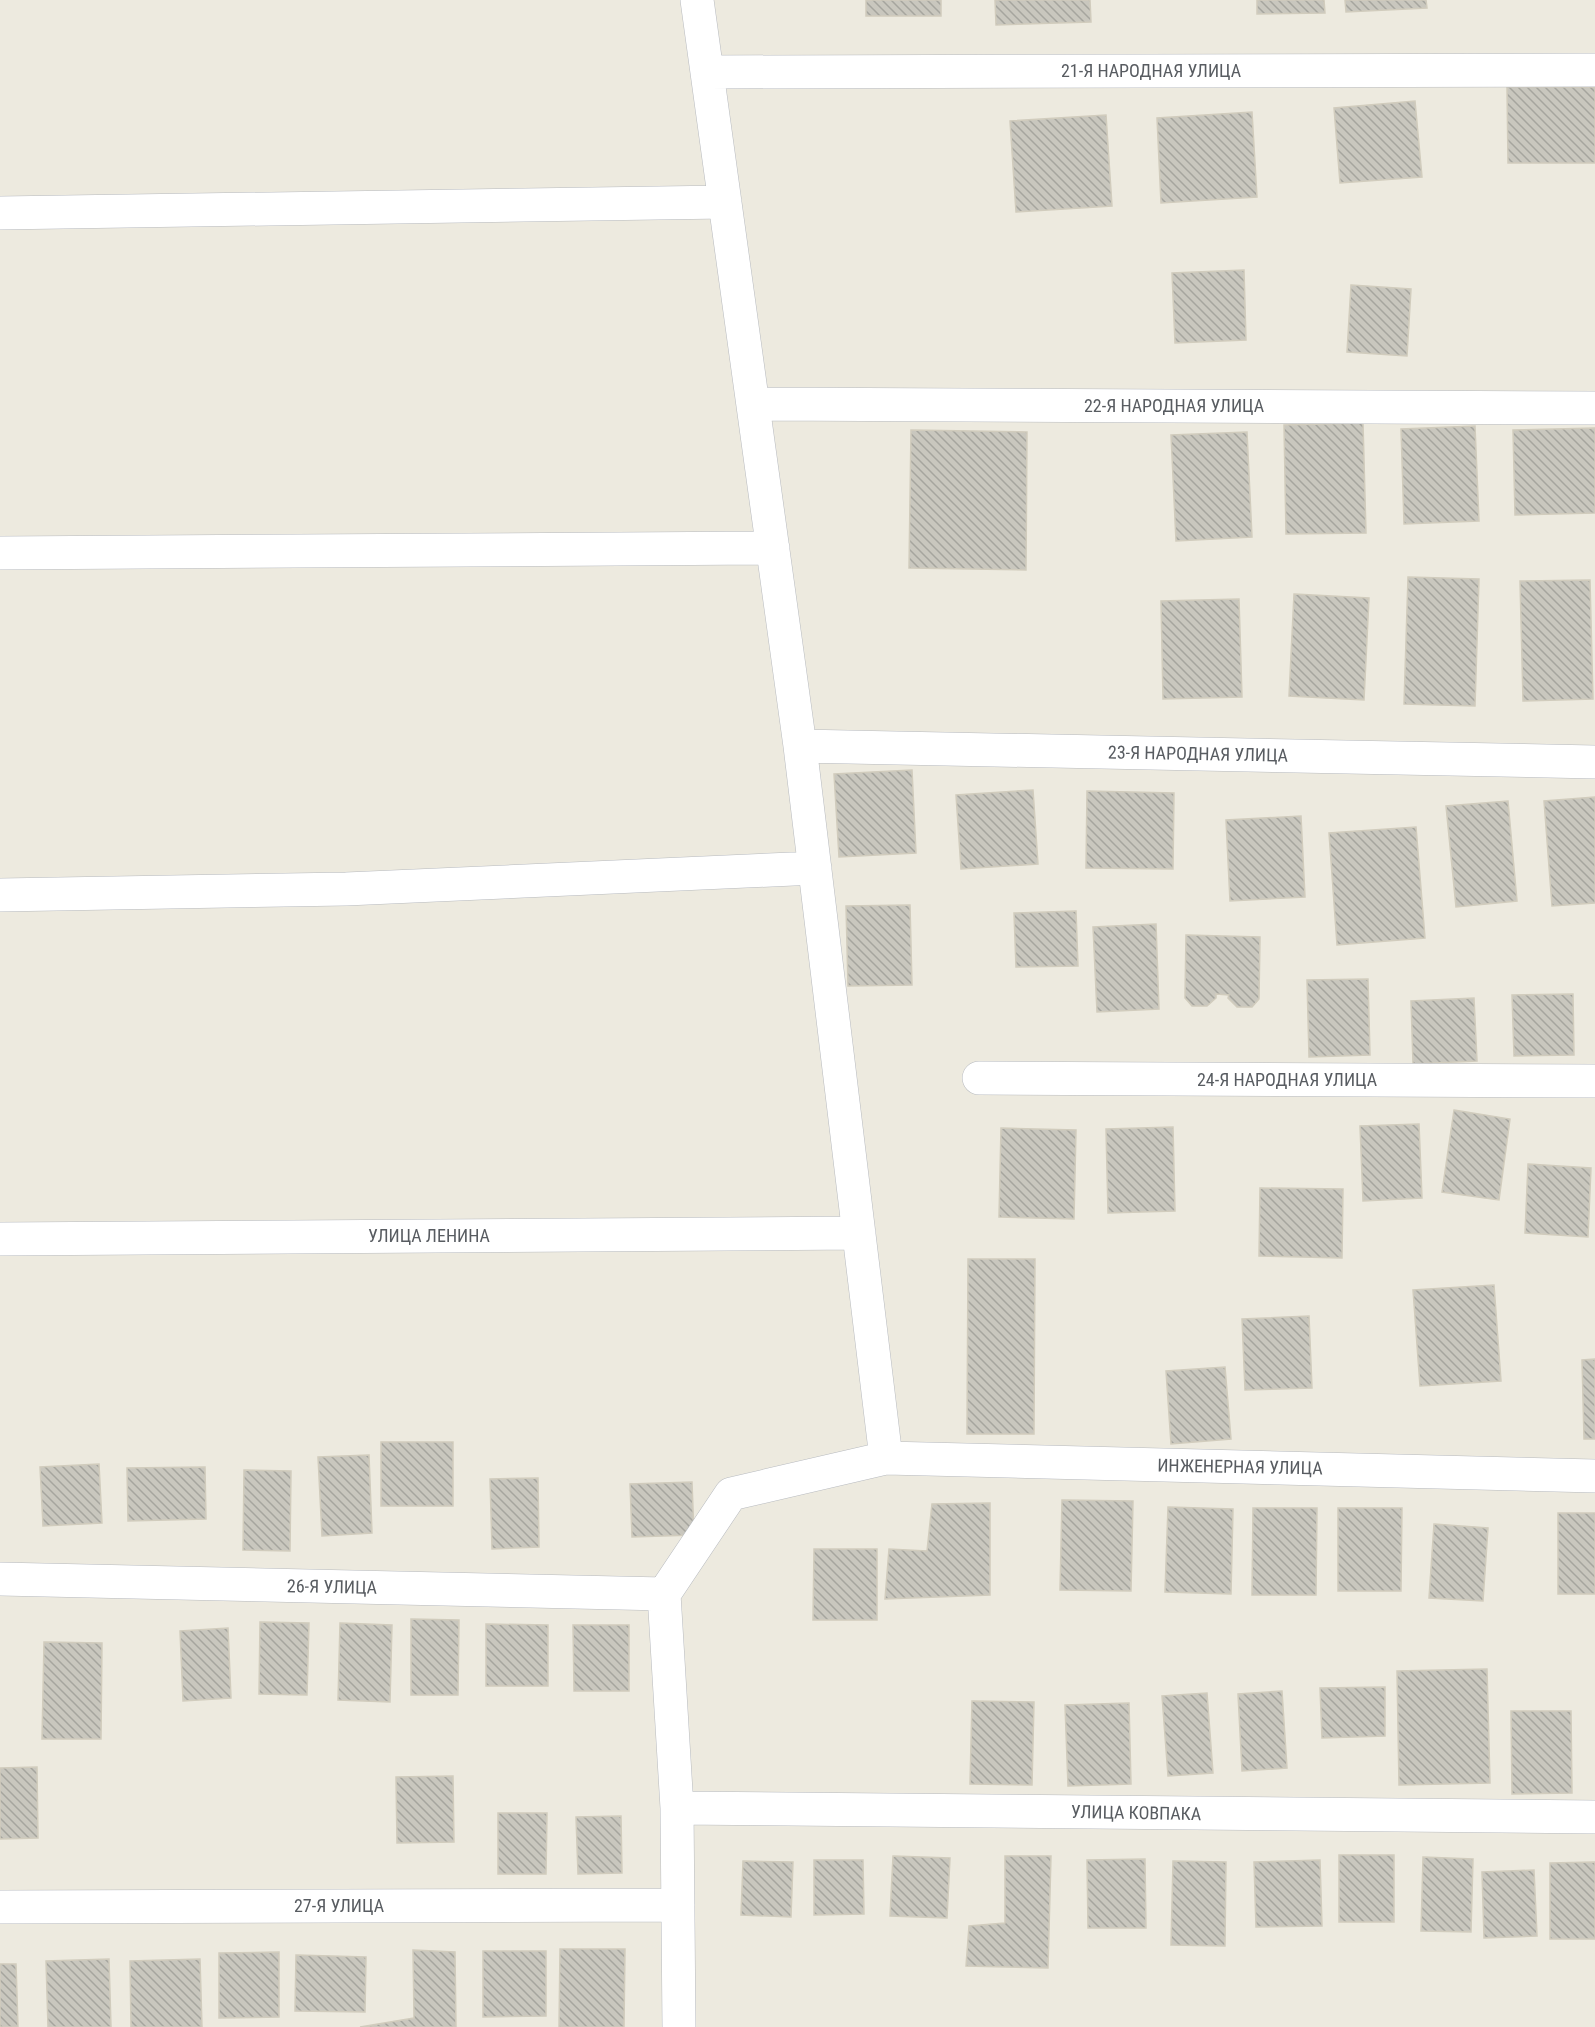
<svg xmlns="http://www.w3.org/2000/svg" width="1595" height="2027" viewBox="0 0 1595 2027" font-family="'Roboto Condensed',sans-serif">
<defs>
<pattern id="building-back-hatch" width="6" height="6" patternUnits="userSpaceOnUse" patternTransform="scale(1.5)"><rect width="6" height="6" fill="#c9c7be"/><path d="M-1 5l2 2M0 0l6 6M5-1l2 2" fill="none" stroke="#a6a59e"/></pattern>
</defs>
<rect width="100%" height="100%" fill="#edeadf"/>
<path fill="url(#building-back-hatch)" stroke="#d1ccbd" stroke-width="1.5" d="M866,0h75v16h-75z
M995,0h95l1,22 -95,3z
M1257,0h67l1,13 -68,1z
M1345,0h81l1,8 -81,4z
M1507,87h88v76h-87z
M1415,101l7,76 -82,6 -6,-75z
M1252,112l5,85 -96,6 -4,-85z
M1106,115l6,91 -96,6 -6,-91z
M1244,270l2,70 -71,3 -3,-70z
M1351,285l60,4 -4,67 -60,-4z
M1363,423l3,110 -80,1 -2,-109z
M1475,426l4,95 -75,3 -3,-95z
M1595,428v85l-80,2 -2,-85z
M911,430l116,2 -1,138 -117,-2z
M1247,432l5,105 -76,4 -5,-106z
M1408,577l71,2 -4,127 -71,-2z
M1590,580l3,119 -70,2 -3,-120z
M1294,594l75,4 -5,102 -75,-4z
M1239,599l3,98 -79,2 -2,-98z
M912,770l4,83 -77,4 -5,-83z
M1033,790l5,74 -77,5 -5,-74z
M1087,791l87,2 -1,76 -87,-1z
M1595,797v106l-43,3 -8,-105z
M1508,801l9,100 -61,6 -10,-101z
M1301,816l4,81 -75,4 -4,-81z
M1416,827l9,111 -88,7 -8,-112z
M910,905l2,80 -64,1 -2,-80z
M1076,911l2,55 -62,1 -2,-54z
M1156,924l3,85 -62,3 -4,-85z
M1186,935l74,2 -1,62 -7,8h-15l-9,-9 1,-3 -13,-1v4l-9,8h-15l-7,-8z
M1368,979l2,76 -61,2 -2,-77z
M1573,994l1,61 -60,1 -2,-61z
M1474,998l3,63 -64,3 -2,-63z
M1454,1110l56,9 -11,81 -57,-8z
M1419,1124l3,74 -59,3 -3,-75z
M1173,1127l2,84 -67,2 -2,-84z
M1001,1128l75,2 -2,89 -75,-2z
M1528,1164l63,4 -3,69 -63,-4z
M1260,1188l83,1 -1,69 -83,-2z
M968,1259h67l-1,175h-67z
M1494,1285l7,96 -81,5 -7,-96z
M1309,1316l3,72 -67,2 -3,-71z
M1595,1359v80h-11l-2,-79z
M1225,1367l6,72 -60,5 -5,-73z
M381,1442h72v64h-72z
M369,1455l3,78 -50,3 -4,-79z
M99,1464l3,59 -59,3 -3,-59z
M205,1467l1,52 -78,2 -1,-53z
M244,1470l47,1 -1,80 -47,-1z
M538,1478l1,69 -47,2 -2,-70z
M692,1482l2,53 -62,2 -2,-53z
M1062,1500l71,1 -2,90 -71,-1z
M990,1503v92l-105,4 4,-50 38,2 5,-47z
M1168,1507l65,2 -2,85 -66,-2z
M1253,1508h64l-1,87h-64z
M1338,1508h64l-1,83h-63z
M1558,1513h37v81h-37z
M1434,1524l54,4 -5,73 -54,-3z
M814,1549h63v71h-64z
M411,1619l48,1 -1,75h-47z
M260,1622l49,1 -2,72 -48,-1z
M340,1623l52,2 -2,77 -52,-2z
M486,1624l62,1v61h-62z
M573,1625h56v66h-55z
M228,1628l3,70 -48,3 -3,-70z
M44,1642l58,1 -1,96h-59z
M1487,1669l3,114 -91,2 -2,-114z
M1385,1687v49l-63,2 -2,-50z
M1282,1691l5,77 -45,3 -4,-77z
M1207,1693l6,80 -45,3 -6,-80z
M972,1701l62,1 -2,83 -62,-1z
M1129,1703l2,81 -63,2 -3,-81z
M1511,1711h60l1,82 -60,1z
M37,1767l1,71 -38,1v-71z
M453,1776l1,66 -57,1 -1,-66z
M498,1813h49l-1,61h-48z
M621,1816l1,57 -44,1 -2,-57z
M1339,1855h55v67h-55z
M893,1856l57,2 -3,60 -57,-2z
M1005,1856h46l-3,112 -82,-2 3,-40 36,-3z
M1423,1857l50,2 -2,73 -50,-1z
M1145,1859l1,69h-58l-1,-68z
M814,1860h49l1,54 -50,1z
M1320,1860l2,66 -66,1 -2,-65z
M743,1861l50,1 -2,55 -50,-2z
M1173,1861l53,1 -1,84 -54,-1z
M1595,1862v77h-45v-76z
M1534,1870l3,66 -53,2 -2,-66z
M560,1949h65l-1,78h-65z
M413,1950l42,2 1,75h-96l54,-9z
M483,1951h63v65l-63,1z
M279,1952v65l-60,1v-65z
M296,1955l70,2 -1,55 -70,-1z
M109,1959l2,68h-63l-2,-66z
M200,1959l2,68h-71l-1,-66z
M0,1964h16l2,63h-18z"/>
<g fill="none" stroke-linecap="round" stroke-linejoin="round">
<defs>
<path id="minor" d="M697,0l103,746 86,712
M707,72l888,-2
M0,213l725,-11
M753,404l842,4
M0,553l773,-5
M800,746l795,16
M0,895l346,-6 469,-21
M979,1078l616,3
M0,1239l859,-6
M0,1579l664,15
M677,1808l918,9
M0,1907l678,-2
M679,2027l-2,-219 -13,-214 67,-100 155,-36 709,18"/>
</defs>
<use href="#minor" stroke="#b7babf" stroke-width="34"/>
<use href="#minor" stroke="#fff" stroke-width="33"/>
</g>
<g text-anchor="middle" stroke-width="4.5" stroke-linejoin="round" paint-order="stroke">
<g font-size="18" fill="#585c61" stroke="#fff">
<text x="1151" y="77">21-Я НАРОДНАЯ УЛИЦА</text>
<text x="1174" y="412">22-Я НАРОДНАЯ УЛИЦА</text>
<text transform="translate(1198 754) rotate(1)" y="6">23-Я НАРОДНАЯ УЛИЦА</text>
<text x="1287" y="1086">24-Я НАРОДНАЯ УЛИЦА</text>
<text x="429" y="1242">УЛИЦА ЛЕНИНА</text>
<text transform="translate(1240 1467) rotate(1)" y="6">ИНЖЕНЕРНАЯ УЛИЦА</text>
<text transform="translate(332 1587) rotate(1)" y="6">26-Я УЛИЦА</text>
<text transform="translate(1136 1813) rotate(1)" y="6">УЛИЦА КОВПАКА</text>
<text x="339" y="1912">27-Я УЛИЦА</text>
</g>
</g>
</svg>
